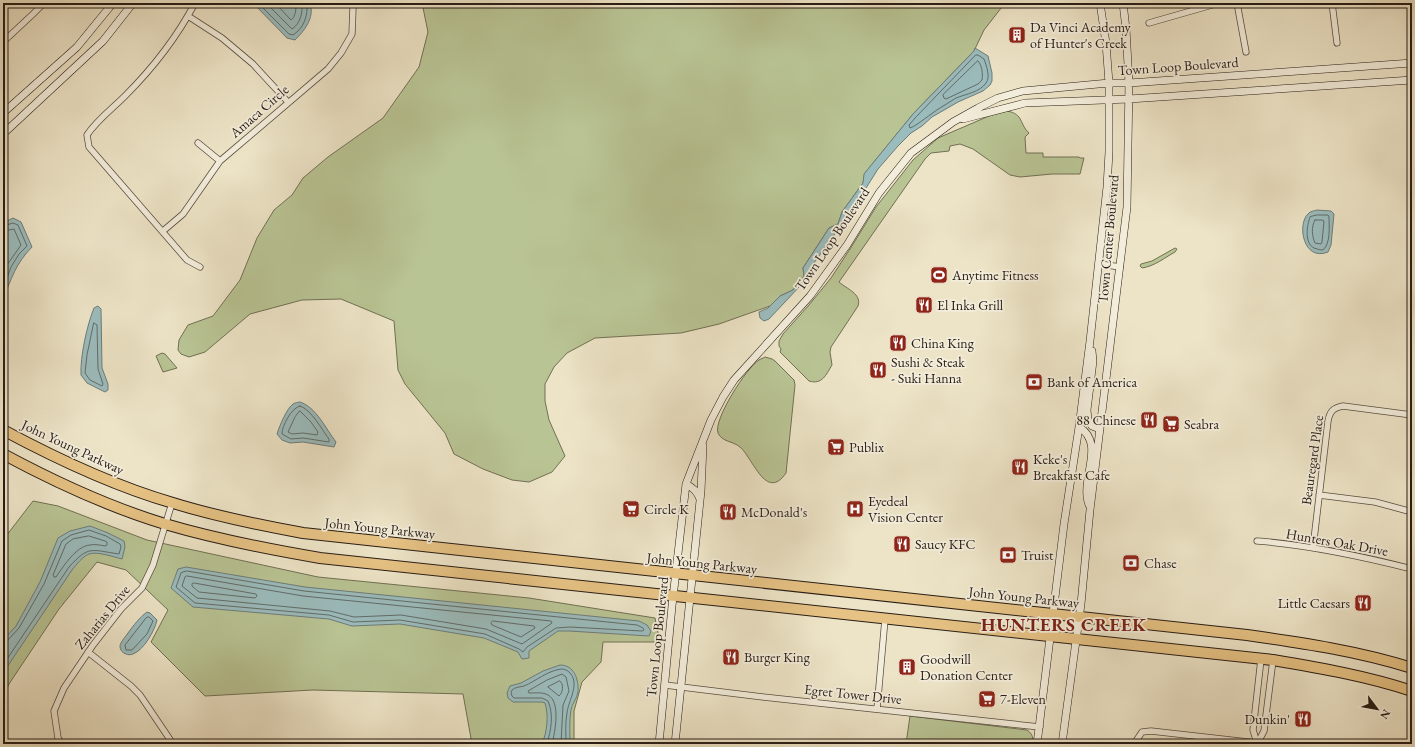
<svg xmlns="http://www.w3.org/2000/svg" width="1415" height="747" viewBox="0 0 1415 747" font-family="'EB Garamond',serif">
<rect width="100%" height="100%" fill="#ede4c7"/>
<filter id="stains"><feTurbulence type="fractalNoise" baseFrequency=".005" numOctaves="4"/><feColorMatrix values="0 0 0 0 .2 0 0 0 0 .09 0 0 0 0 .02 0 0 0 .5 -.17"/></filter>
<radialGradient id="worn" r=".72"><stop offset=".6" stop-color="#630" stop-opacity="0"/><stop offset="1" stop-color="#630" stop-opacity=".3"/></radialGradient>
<path fill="#b9c494" stroke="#707054" d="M422,3h583l-21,27 -10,21 -61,63 -48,59 -2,10 -21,29 -4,12 -9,4 -26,40 1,8 -11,14 -13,6 -10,10 -51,18 -38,9 -86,5 -28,15 -13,14 -9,17v17l4,19 16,36 -13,16 -23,10 -17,-2 -29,-11 -29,-15 -9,-21 -40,-49 -7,-14 -4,-49 -53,-22 -39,1 -52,14 -45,38 -16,5 -8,-3 -3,-4 1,-10 9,-15 25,-9 27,-36 17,-42 17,-28 18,-15 11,-17 25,-21 55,-39 36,-51 9,-35z
M1007,111c17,3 12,13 22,22l-4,4 1,16h17v4h36l1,1h4l-4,16h-28l-32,3 -10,-2 -37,-26 -13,-5 -10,2 -1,5 -18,2 -6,6 -86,123c8,7 23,12 19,24l-27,41 -1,5 2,13c-6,10 -10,20 -23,16l-29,-29 1,-3 -2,-3v-5l4,-7 26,-29 22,-27 19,-29 26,-42 37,-47 25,-22 51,-22z
M1175,248l2,1 -2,3c-11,6 -20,14 -33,16l-2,-2 1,-2 11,-3z
M162,353l3,1 12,14 -14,4 -7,-16z
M765,357l7,2 3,2 19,19 1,5 -9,88c-20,29 -33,-15 -46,-26 -7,-6 -18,-5 -22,-14 -5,-13 29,-66 41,-73 1,-1 5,-2 6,-3z
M33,501l25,5 89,34 171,37 211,21 126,20 5,24h-57l-2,20 -19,20 -8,29v33h-102l-9,-50 -150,-4 -108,6 -54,-54 17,-32 -42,-40 -29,-8 -38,47 -50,75 -6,13v-157z
M910,716l117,14c6,4 6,8 6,14h-127z"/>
<path fill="#9bbcbd" stroke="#6d7c7a" d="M253,3h57c5,15 -6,28 -15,37l-8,-2z
M975,48l13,8 4,17v8l-2,4 -7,6 -25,11 -26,15 -10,9 -11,7 -13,13 -20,23 -24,38 -40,56 -4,11 -10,12 -31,33 -5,2 -4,-3 -1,-6 9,-4 12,-12 13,-6 11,-14 -1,-8 26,-40 9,-4 4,-12 21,-29 1,-9 49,-60 61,-63z
M1317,210l14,1 3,3 -3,31 -3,7c-25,10 -31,-28 -20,-38 2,-3 6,-3 9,-4z
M13,218l8,4 11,25c-16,16 -21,32 -29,53v-77z
M98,306l3,3 1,59 6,16v6l-3,2 -18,-9 -6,-8c-1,-18 6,-50 13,-67z
M300,402c16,5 26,27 36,40l-2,5 -31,-5 -13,1 -8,-3 -5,-6c2,-7 10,-26 16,-30 1,-1 6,-2 7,-2z
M90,526l18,7 16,8 1,6 -3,12c-8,-2 -25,-8 -33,-5 -7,3 -12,10 -17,16l-69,103v-33l13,-14 24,-44 18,-44 12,-7z
M186,567l119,20 334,34 8,4 4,6 -2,5 -80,-5h-11l-29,20v7l-7,1 -4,-7 -34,-14 -84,-14 -48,2 -23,-7 -136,-12 -22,-19 7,-19z
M147,612l3,1 7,7c-2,10 -13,30 -24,34 -7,3 -16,-4 -12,-11 2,-4 5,-7 7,-10 5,-7 12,-16 19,-21z
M560,665c14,0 19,14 18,27 -1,7 -6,11 -7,18 -2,11 -1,23 -1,34h-28c5,-12 7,-28 3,-41l-3,-1h-29l-5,-4 -1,-5 3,-7 11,-3 22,-12z"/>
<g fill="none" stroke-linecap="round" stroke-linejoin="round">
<path stroke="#616c69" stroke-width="1" d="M258,3l31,31 4,1c11,-7 15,-19 14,-32
M266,3l26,26c8,-5 11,-16 10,-26
M275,3l16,17c5,-4 5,-11 5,-17
M976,55h2l6,4c2,6 7,18 2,24 -6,9 -20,11 -30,15 -5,3 -11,7 -16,10 -7,4 -25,19 -30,20l-1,-3 7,-8z
M978,61c4,4 5,13 4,19l-4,4 -32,15 -2,-1 -1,-3z
M1317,215h11l1,2c0,9 2,26 -6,33 -3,0 -6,-1 -9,-2 -10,-5 -7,-23 -4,-31z
M1315,220h7l2,1 -2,21 -1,2 -6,-1c-3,-7 -4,-16 0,-23z
M3,226l10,-3 5,2 9,21 -8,8 -8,13 -8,22
M3,231l11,-2 7,16 -14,20 -4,10
M94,323l3,2 1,44 5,15 -1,2 -12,-6 -5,-7 2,-18z
M300,406c11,3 22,24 29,33v3l-26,-4 -12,1 -9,-5c0,-8 9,-26 18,-28z
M300,411l11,11 7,10 -1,3 -14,-2 -11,1 -4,-2 7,-15z
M89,536l16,5 2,1v3l-2,1c-5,-1 -10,-2 -15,-1 -14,1 -27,22 -34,32h-2l-1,-2 13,-31 7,-5z
M187,571l117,20 333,34 6,3 1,2 -2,1 -72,-4 -14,1 -29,19 -4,5 -4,-3 -34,-15 -85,-14 -47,2 -24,-7 -134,-12 -19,-16 5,-14z
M187,576l116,20 248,25 1,2 -30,21 -36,-15 -85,-14 -47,2 -24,-6 -133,-13 -15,-12 3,-9z
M194,583l62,11 1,2 -2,2 -56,-6 -7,-6v-2z
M149,617l4,4 -6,13 -15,16h-6l-1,-5 21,-27z
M493,621l41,5 1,2 -14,9 -29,-12 -1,-2z
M3,642l4,-1 12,-13 25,-44 18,-43 9,-6 18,-5 17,6 14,8 1,3 -2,7c-28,-4 -30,-9 -50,13l-66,98
M560,681c4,3 3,12 -1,15l-11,-9z
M547,744c4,-14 7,-29 1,-43l-6,-3h-28l-2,-2c-1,-3 -1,-4 0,-6 3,-3 8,-3 12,-4 12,-5 23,-15 37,-17 3,0 6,1 8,3 12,11 -1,29 -2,41 -2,10 -1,21 -1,31
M552,744c3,-12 9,-42 -4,-49 -5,-3 -12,-2 -19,-2l-1,-2 19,-11 15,-6 4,3 3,14 -6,14 -2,39"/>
<defs>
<path id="street" d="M195,3c-18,34 -43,66 -70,93 -13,13 -28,24 -38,39l2,12 98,113 13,7
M1237,3l9,49
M1332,3l5,40
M188,16l34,22 31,26 35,38
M1149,23l70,-20
M3,42l30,-28 11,-11
M198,143l22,18
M163,231l20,-17 37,-53 108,-92 13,-16 11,-19 1,-26 -1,-5
M1100,264l20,3
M1319,495l56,7 37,10
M1257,541c53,4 104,15 155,28
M1313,548l15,-127c2,-10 5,-13 15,-15l69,9
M88,652l43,34 9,9 33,49
M665,685l98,12 277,30
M877,709l8,-90
M1257,743l-4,-13 8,-71
M62,744l-4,-6 -4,-27 10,-23 29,-43 28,-36 21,-21 11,-23 19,-62
M1136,744v-3l6,-9 9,-1 115,13
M1257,744l7,-13 9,-71"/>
<path id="secondary" d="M3,113l74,-66 36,-44
M963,119l62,-16 104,-4 283,-19
M3,134l100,-93 30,-38
M1092,351l1,10 -6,49 1,10 4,6 8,3
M1079,427c25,15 5,47 8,69 0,3 1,6 2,9
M686,484c7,4 11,7 14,15
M659,744l13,-138 14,-122 25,-64 12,-23 11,-17 76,-84 37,-51 32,-52 32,-40 42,-31 25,-14 20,-10 25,-7 86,-8h20l283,-20
M675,744l26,-253 2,-45
M1037,744l27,-220 15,-97 11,-86 17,-154 2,-35v-69l-3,-40 -6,-40
M1062,744l19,-140 9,-94 37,-303 2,-124 -3,-54 -3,-26"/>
<path id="highway" d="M3,430c54,29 111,56 170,73 42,13 86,22 130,30l944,102c56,8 111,16 165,33
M3,454c52,28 106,53 162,70 51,15 102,25 155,34l953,102c47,8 94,16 139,31"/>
</defs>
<use href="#street" stroke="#584e42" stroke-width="7"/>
<use href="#secondary" stroke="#271c15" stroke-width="8"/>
<use href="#highway" stroke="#271c15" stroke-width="12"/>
<use href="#street" stroke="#f3eddb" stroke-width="5.5"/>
<use href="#secondary" stroke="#f3eddb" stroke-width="7"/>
<use href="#highway" stroke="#e6c284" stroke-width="10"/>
</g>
<defs>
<symbol id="building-square" viewBox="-11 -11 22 22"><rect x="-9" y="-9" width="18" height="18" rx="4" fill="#8f2418" stroke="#f3eddb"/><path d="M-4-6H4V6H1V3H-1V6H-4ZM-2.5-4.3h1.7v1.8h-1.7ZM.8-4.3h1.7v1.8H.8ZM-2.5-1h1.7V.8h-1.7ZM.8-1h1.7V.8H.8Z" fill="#fff"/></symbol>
<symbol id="stadium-square" viewBox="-11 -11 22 22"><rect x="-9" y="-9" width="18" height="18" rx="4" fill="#8f2418" stroke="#f3eddb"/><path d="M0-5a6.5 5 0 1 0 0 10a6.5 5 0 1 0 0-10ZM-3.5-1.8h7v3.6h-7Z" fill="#fff"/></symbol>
<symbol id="restaurant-square" viewBox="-11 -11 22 22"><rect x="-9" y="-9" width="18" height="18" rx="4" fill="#8f2418" stroke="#f3eddb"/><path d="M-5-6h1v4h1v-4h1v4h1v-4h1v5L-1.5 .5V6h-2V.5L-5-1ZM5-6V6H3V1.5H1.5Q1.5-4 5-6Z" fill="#fff"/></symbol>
<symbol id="bank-square" viewBox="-11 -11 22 22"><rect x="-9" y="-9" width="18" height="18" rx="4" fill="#8f2418" stroke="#f3eddb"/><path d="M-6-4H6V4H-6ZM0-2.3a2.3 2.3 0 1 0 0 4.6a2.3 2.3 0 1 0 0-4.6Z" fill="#fff"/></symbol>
<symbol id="supermarket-square" viewBox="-11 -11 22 22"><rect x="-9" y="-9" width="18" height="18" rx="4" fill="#8f2418" stroke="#f3eddb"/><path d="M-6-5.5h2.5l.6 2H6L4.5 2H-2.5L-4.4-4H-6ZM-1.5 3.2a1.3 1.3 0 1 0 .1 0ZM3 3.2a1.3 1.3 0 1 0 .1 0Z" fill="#fff"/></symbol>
<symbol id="hospital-square" viewBox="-11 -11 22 22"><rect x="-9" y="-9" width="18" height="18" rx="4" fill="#8f2418" stroke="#f3eddb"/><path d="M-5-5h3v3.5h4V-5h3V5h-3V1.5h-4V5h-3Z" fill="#fff"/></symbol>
</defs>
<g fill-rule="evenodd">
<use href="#building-square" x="1007" y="25" width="20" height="20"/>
<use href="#stadium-square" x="929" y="265" width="20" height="20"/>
<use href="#restaurant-square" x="914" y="295" width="20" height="20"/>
<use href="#restaurant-square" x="888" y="333" width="20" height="20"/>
<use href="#restaurant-square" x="868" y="360" width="20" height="20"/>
<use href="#bank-square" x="1024" y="372" width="20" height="20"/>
<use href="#restaurant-square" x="1139" y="410" width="20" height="20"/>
<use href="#supermarket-square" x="1161" y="414" width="20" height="20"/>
<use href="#supermarket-square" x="826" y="437" width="20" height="20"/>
<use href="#restaurant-square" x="1010" y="457" width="20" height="20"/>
<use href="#supermarket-square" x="621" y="499" width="20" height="20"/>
<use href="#hospital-square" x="845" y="499" width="20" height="20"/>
<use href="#restaurant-square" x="718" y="502" width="20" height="20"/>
<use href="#restaurant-square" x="892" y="534" width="20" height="20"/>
<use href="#bank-square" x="998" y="545" width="20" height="20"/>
<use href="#bank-square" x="1121" y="553" width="20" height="20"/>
<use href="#restaurant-square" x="1353" y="593" width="20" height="20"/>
<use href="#restaurant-square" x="721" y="647" width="20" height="20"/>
<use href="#building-square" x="897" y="657" width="20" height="20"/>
<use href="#supermarket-square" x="977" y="689" width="20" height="20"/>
<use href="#restaurant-square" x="1293" y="709" width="20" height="20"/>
</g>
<g text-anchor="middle" stroke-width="3.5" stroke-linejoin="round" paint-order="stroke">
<g font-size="14" fill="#271c15" stroke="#f3eddb" text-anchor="start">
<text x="1030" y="32">Da Vinci Academy<tspan x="1030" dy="16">of Hunter's Creek</tspan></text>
<text x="952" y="280">Anytime Fitness</text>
<text x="937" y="310">El Inka Grill</text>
<text x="911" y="348">China King</text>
<text x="891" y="367">Sushi &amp; Steak<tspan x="891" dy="16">- Suki Hanna</tspan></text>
<text x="1047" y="387">Bank of America</text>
<text x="1136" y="425" text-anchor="end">88 Chinese</text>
<text x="1184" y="429">Seabra</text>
<text x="849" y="452">Publix</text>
<text x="1033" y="464">Keke's<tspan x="1033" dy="16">Breakfast Cafe</tspan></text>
<text x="868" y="506">Eyedeal<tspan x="868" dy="16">Vision Center</tspan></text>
<text x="644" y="514">Circle K</text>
<text x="741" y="517">McDonald's</text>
<text x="915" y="549">Saucy KFC</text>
<text x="1021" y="560">Truist</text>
<text x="1144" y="568">Chase</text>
<text x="1350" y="608" text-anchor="end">Little Caesars</text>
<text x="744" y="662">Burger King</text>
<text x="920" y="664">Goodwill<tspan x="920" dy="16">Donation Center</tspan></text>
<text x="1000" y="704">7-Eleven</text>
<text x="1290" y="724" text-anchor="end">Dunkin'</text>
</g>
<g font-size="14" fill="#271c15" stroke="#f3eddb">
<text transform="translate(1178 66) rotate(-4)" y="5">Town Loop Boulevard</text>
<text transform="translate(259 111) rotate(-41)" y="5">Amaca Circle</text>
<text transform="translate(832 239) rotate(-56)" y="5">Town Loop Boulevard</text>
<text transform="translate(1108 239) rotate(-85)" y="5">Town Center Boulevard</text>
<text transform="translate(73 447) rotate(25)" y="5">John Young Parkway</text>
<text transform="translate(1312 460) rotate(-82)" y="5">Beauregard Place</text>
<text transform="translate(380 528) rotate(6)" y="5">John Young Parkway</text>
<text transform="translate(1337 542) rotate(10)" y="5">Hunters Oak Drive</text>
<text transform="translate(702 563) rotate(6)" y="5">John Young Parkway</text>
<text transform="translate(1024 597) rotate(6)" y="5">John Young Parkway</text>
<text transform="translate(102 617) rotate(-51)" y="5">Zaharias Drive</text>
<text transform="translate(657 637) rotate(-84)" y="5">Town Loop Boulevard</text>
<text transform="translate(853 694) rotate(6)" y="5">Egret Tower Drive</text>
</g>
<g font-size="18" font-weight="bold" letter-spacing="1" fill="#7a1f14" stroke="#f3eddb">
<text x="1064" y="631">HUNTERS CREEK</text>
</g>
</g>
<rect width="1415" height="747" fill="none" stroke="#ede4c7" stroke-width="16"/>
<rect x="4" y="4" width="1407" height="739" fill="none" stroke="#271c15" stroke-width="2"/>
<rect x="8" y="8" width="1399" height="731" fill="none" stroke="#271c15"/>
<g transform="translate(1377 709) rotate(122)" stroke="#f3eddb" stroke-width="3" paint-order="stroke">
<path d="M0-3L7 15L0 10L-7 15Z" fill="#271c15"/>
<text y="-6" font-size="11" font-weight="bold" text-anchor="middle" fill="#271c15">N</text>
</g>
<rect width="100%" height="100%" filter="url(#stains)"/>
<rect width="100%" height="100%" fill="url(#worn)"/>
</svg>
